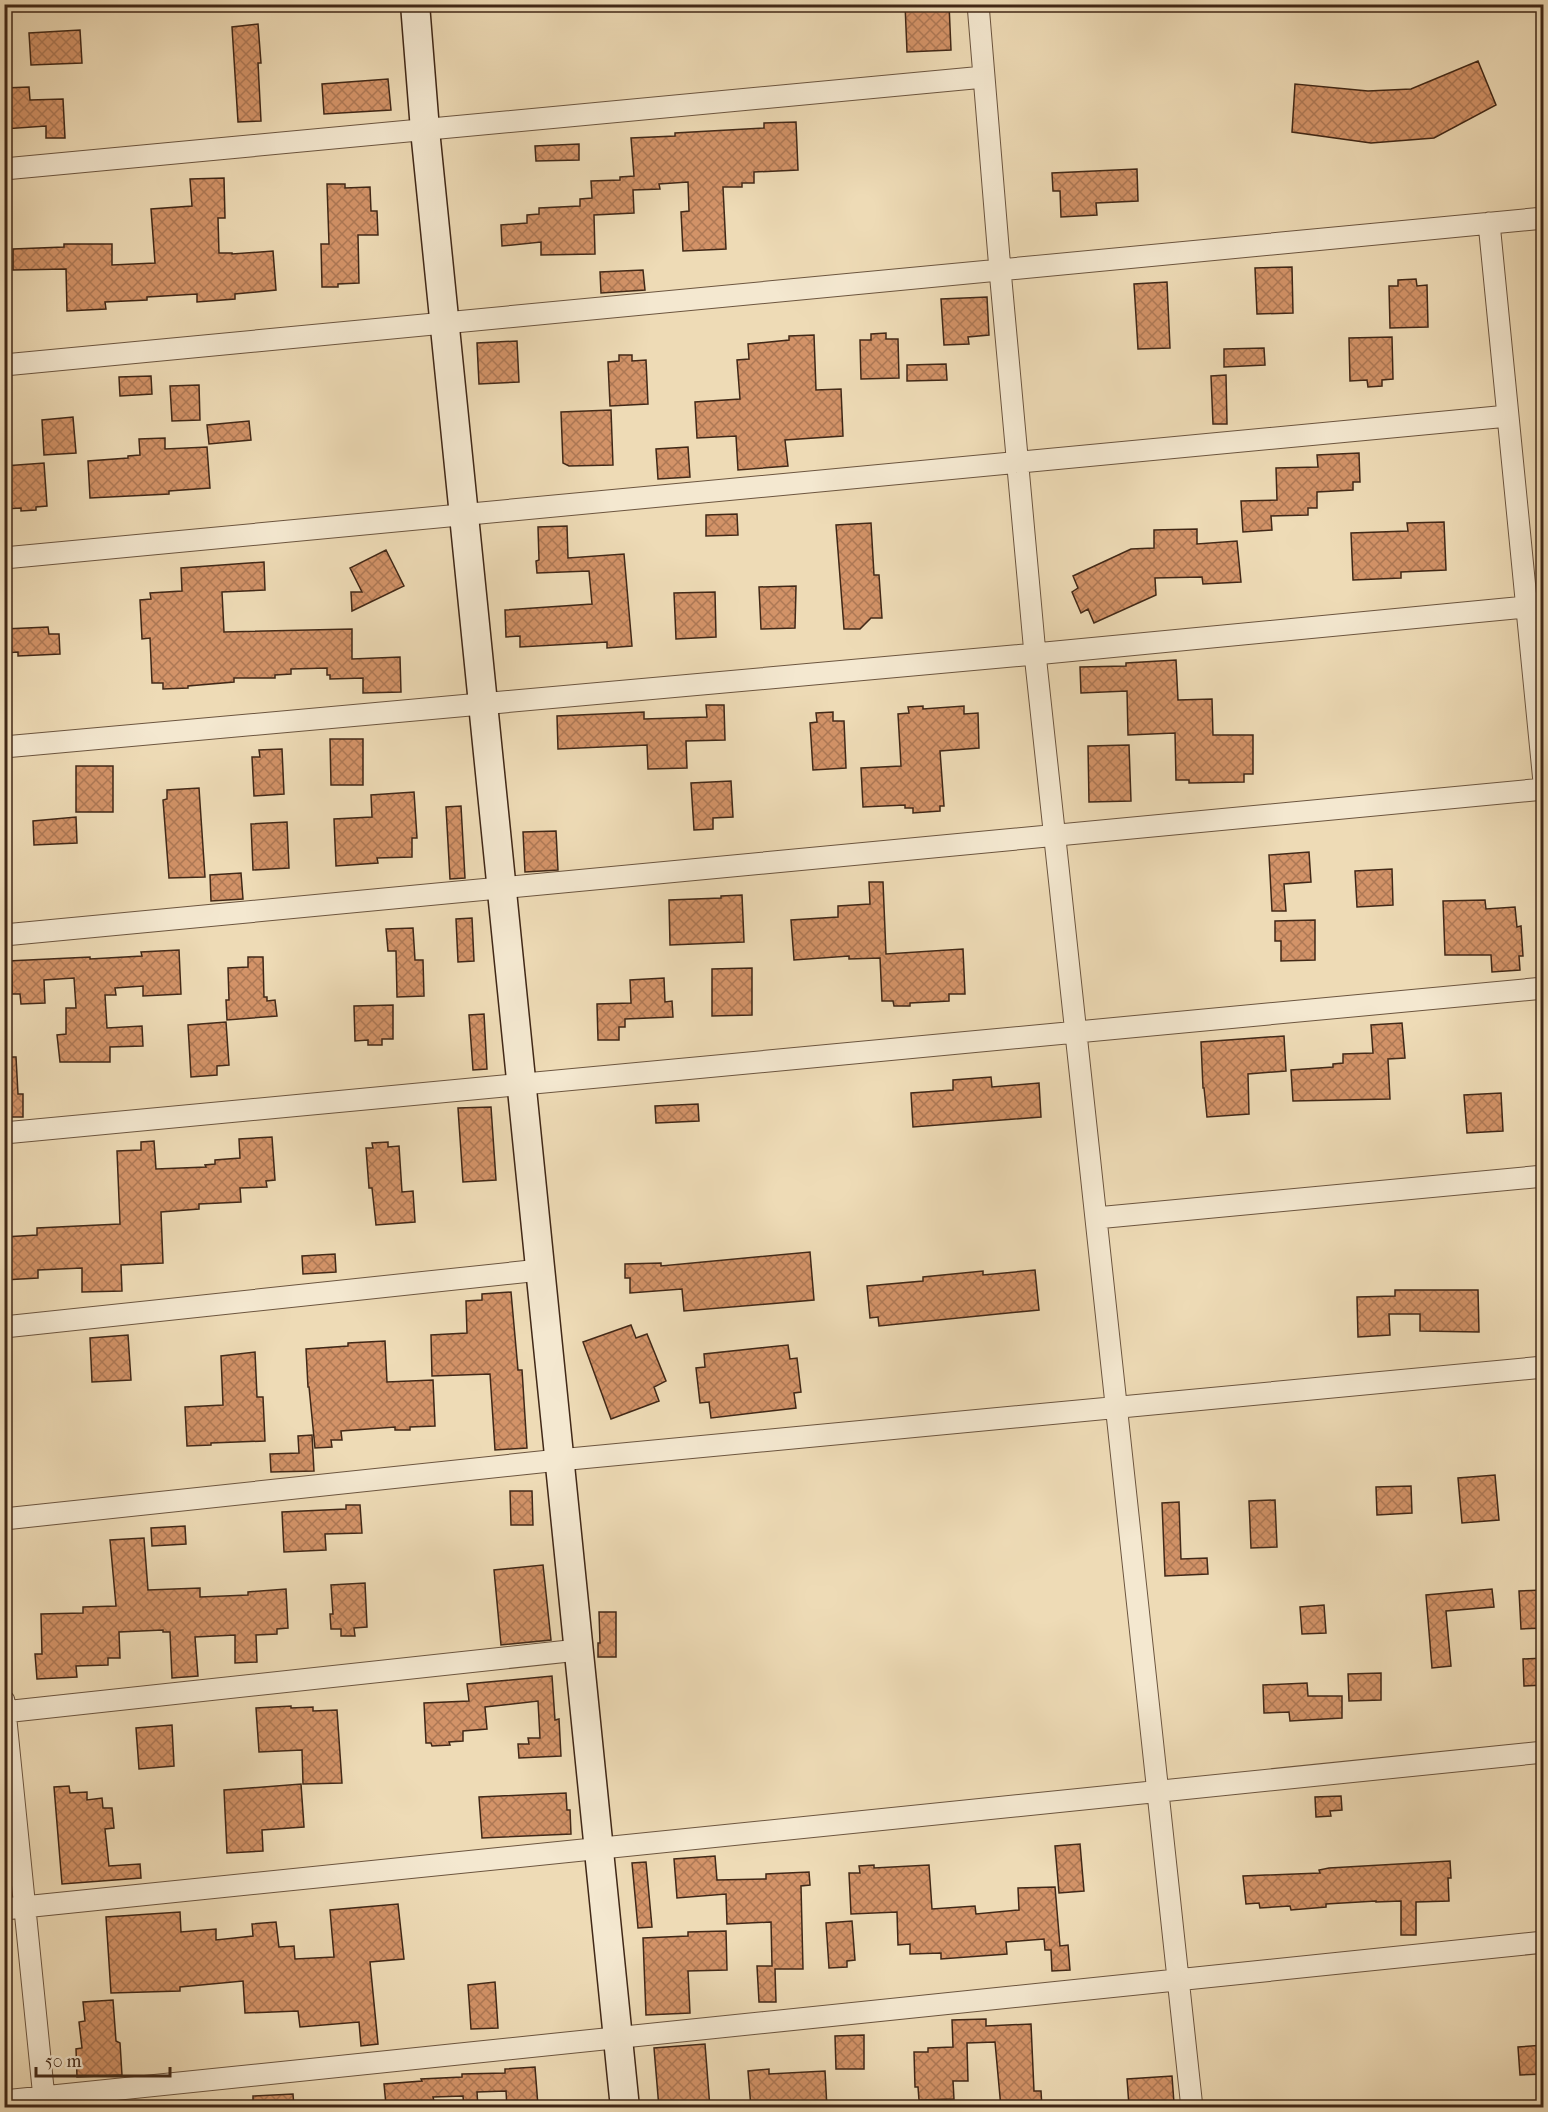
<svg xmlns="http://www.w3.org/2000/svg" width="1548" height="2112" viewBox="0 0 1548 2112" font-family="'IM FELL French Canon',serif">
<defs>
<pattern id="building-cross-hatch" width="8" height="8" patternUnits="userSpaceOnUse" patternTransform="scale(1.5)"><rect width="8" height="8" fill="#d39368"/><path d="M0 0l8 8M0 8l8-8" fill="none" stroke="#ad7855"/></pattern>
</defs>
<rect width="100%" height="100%" fill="#eedbb6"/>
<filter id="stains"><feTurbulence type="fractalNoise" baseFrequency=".00333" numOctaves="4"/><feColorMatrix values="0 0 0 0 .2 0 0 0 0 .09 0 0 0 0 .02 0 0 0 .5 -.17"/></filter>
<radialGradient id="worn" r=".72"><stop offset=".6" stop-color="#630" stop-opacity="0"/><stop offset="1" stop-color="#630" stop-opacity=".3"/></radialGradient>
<path fill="url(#building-cross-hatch)" stroke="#412817" stroke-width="1.5" d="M905,4h44l2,46 -44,2z
M258,24l3,39h-3l3,58 -23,1 -6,-95z
M80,30l2,33 -51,2 -2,-32z
M1478,61l18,44 -62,33 -63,5 -79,-11 3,-48 73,7 43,-2z
M388,79l3,31 -67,4 -2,-30z
M29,87l1,13 33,-1 2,39h-19v-12l-42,3v-41z
M796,122l2,48 -44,2v11h-12v4h-19l3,62 -43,2 -2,-39 8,-1 -1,-29 -29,2 1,5 -27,1 1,23 -40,2 1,39 -54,1v-13l-39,4 -1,-21 26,-2v-8l12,-1v-6l41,-2v-7l12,-1 -1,-17 29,-1v-3l14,-1 -3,-38 44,-2v-3l89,-5v-5z
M579,144v16l-43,1 -1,-15z
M1137,169l1,32 -42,2 1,12 -36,2 -1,-26h-7l-1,-18z
M224,178l1,40h-7l1,35h13v1l41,-3 3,39 -41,4v5l-38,3v-8l-50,3v3l-42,2 1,7 -39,2 -1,-42 -53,1v-21l51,-2v-3h48v21l43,-2 -4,-54 41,-3 -2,-27z
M327,184h18v4l25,-1 1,24h6l1,24h-20l1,48 -21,1v3h-16l-1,-43h8z
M1292,267l1,46 -36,1 -2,-46z
M643,270l2,20 -44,3 -1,-21z
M1416,279l1,7 10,-1 1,42 -38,1 -1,-42h9v-6z
M1167,282l3,66 -32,1 -4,-65z
M987,297l2,38 -21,2 1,7 -25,1 -3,-46z
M886,333v6h12l1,39 -38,1 -1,-39h11v-6z
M814,335l2,55 25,-1 2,47 -58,4 3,26 -50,4 -2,-34 -39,2 -2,-36 45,-3 -3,-39 12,-1 -1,-15 41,-4v-4z
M1392,337l1,42 -11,1v6l-14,1 -1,-7 -17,1 -1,-43z
M517,341l2,41 -40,2 -2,-41z
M1264,348l1,17 -41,2v-18z
M619,355h13v6l14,-1 2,44 -38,2 -2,-44 11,-1z
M946,364l1,16 -40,1v-16z
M1226,375l1,49h-14l-2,-48z
M151,376l1,18 -32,2 -1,-19z
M199,385l1,35 -28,1 -2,-35z
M611,410l2,55 -44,1 -6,-3 -2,-51z
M73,417l3,36 -32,2 -2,-35z
M249,421l2,19 -42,4 -2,-19z
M165,438v11l42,-2 3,41 -41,3v3l-79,4 -2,-37 40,-3v-2l12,-1 -1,-16z
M688,447l2,30 -32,2 -2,-30z
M1359,453l1,29h-7v8l-36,2v16h-9v7l-37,1 1,14 -29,2 -2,-31 36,-1 -1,-32 42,-1 -1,-12z
M44,463l3,43 -11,1v3l-15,1v-3l-17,1v-43z
M737,514l1,21 -32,1v-21z
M1444,522l2,48 -45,2v6l-48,2 -2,-47 57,-2 -1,-8z
M871,523l3,52h5l3,43h-11l-11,11h-16l-8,-104z
M567,526l1,32 56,-4 8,92 -25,2v-6l-87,5v-11l-14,1 -1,-27 87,-6 -3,-33 -52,2 -1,-12 3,-1 -1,-33z
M1197,529v15l40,-3 4,41 -38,2 -1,-7 -47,1 1,17 -62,28 -6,-14 -7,4 -9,-21 6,-4 -5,-12 58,-27 23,-1v-18z
M386,550l18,36 -52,25 -1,-19h11l-12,-24z
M264,562l1,28 -43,2 2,40 128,-3v30l48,-2 1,35 -38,1v-15l-33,1v-4h-3v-7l-36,1v5l-16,1v3h-41v4l-46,4v2l-25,1v-6h-11l-2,-45 -8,1 -2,-39 11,-1 -1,-6 32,-2 -1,-23z
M796,586l-1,42 -34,1 -2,-42z
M715,592l1,45 -40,2 -2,-46z
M48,627l1,7h10l1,20 -42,2v-4l-14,1v-24z
M1176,660l2,40 34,-1 1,36h40v39h-9v8l-55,1v-3h-13l-1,-47 -47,2 -1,-44 -46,2 -1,-26 46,-1v-3z
M706,705h18l1,35 -39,1 1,27 -39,1 -1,-24 -89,4 -1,-33 87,-4v7l63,-2z
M923,706v3l41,-3v8l14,-1 1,35 -39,3 4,55h-4v5l-27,2v-5h-8v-3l-42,2 -2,-39 40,-2 -3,-52 11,-1 -1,-6z
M833,712v9h11l2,47 -33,2 -3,-47 7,-1 -1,-9z
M330,739h33v46h-32z
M1129,745l2,56 -42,1 -1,-56z
M282,749l2,45 -30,2 -2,-39h8l-1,-7z
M76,766h37v46h-37z
M731,781l2,36 -20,1v11l-19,1 -3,-47z
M199,788l6,89 -36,1 -6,-78 4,-1v-9z
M414,792l3,46h-5v19l-35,1 1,5 -42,3 -2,-47 38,-2 -1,-22z
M461,806l4,72 -15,1 -4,-72z
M76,817l1,26 -43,2 -1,-24z
M287,822l2,46 -36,2 -2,-46z
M556,831l2,39 -33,2 -2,-40z
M1309,852l2,30 -27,2 2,27h-14l-3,-56z
M1392,869l1,36 -36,2 -2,-36z
M241,873l2,26 -32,2 -1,-26z
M869,882h14l3,72 77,-5 2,45h-16v7l-39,2v3h-16l-1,-5h-11l-2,-43 -31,1v-3l-55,4 -3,-40 47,-3v-11l32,-2z
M742,895l2,47 -74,3 -1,-45 52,-2v-2z
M1485,900l1,9 29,-2 2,20 4,-1 2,30h-4l1,14 -28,2 -1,-17h-46l-2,-54z
M472,918l2,43 -16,1 -2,-43z
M1315,920v40l-34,1v-20h-6v-20z
M413,928l2,32h8l1,36 -27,1 -1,-46h-8l-2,-22z
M179,950l2,44 -38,2v-10l-28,2 1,7h-11l2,33 35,-2 1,20 -33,1v15h-50l-3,-27 9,-1v-26h10l-2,-30 -30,2 1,23 -24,1 -1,-10h-8v-19h-4v-14l82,-4v2l52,-3 -1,-4z
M248,957h15l1,40h3v4l8,-1 2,16 -50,4 -1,-20h3l-1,-32 20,-1z
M752,968v47l-40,1v-47z
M664,978l1,24 7,-1 1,16 -48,2v8h-6v13h-21l-1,-36 34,-1 -1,-23z
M393,1005v34h-11v6h-14v-5l-13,1 -1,-35z
M484,1014l3,55 -14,1 -4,-55z
M226,1022l3,43 -12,1v9l-26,2 -3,-52z
M1402,1023l3,35 -17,1 2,40 -97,2 -2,-31 42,-3v-3l10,-1v-9l30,-1 -2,-28z
M1284,1036l2,35 -38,3 1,40 -42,3 -3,-29h-1l-2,-46z
M4,1057h12l2,37h5v23h-19z
M991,1077l1,10 47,-4 2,34 -128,10 -2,-34 42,-3v-10z
M1501,1093l2,38 -36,2 -3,-38z
M698,1104l1,17 -43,2 -1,-17z
M491,1107l5,73 -33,2 -5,-74z
M272,1137l3,43 -9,1 1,6 -27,1 1,14 -42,2v5l-38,3 2,51 -42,2 1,26 -40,1v-24l-44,2v8l-34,2v-43l33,-2v-7l83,-4 -3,-73 24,-1v-8l13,-1 2,28 50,-2 -1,-2 10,-1v-4l25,-2 -1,-19z
M388,1142v5l11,-1 3,46 11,-1 2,31 -39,3 -4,-37h-3l-3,-40h7l-1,-5z
M810,1252l4,48 -130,11 -2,-22 -52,4v-15h-5v-14l36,-1v3z
M335,1254l1,18 -33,2 -1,-18z
M1035,1270l4,40 -160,16 -1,-9 -8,1 -3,-32 56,-5v-4l60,-6v4z
M1395,1290h83l1,42 -59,-1v-17h-31l1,21 -32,2 -1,-40 38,-1z
M511,1292l7,78h4l5,78 -32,2 -5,-76 -58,2 -1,-41 36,-2 -1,-32 16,-1v-6z
M631,1325l5,13 11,-4 19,47 -12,6 5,14 -48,18 -28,-77z
M128,1335l3,45 -39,2 -2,-44z
M385,1341l2,41 46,-2 2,46 -25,1v3h-15v-3l-54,4 1,9h-11l1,7 -17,1 -6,-61h-1l-2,-38 42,-3v-3z
M788,1345l2,14 7,-1 4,34 -7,1 2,15 -85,10 -2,-16 -9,1 -4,-35 9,-1 -1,-13z
M255,1352l2,45h6l2,44 -54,2v2l-24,1 -2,-39 38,-2 -2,-49z
M312,1435l2,36 -43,1 -1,-18 29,-1 -1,-17z
M1495,1475l4,45 -37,3 -4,-45z
M1411,1486l1,27 -35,2 -1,-28z
M510,1491h22l1,34h-22z
M1275,1500l2,47 -26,1 -2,-47z
M1179,1502l2,57 26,-1 1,16 -43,2 -3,-73z
M346,1505h14l2,28 -37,1 1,16 -42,2 -2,-40 64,-3z
M185,1526l1,18 -34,2 -1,-18z
M144,1538l4,52 52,-2v9l48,-2v-3l38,-3 2,39 -11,1v5l-21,1 1,27 -22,1v-28l-40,2 3,39 -26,2 -2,-46h-7v-2l-44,2 1,26h-12v7l-32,1 1,11 -40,2 -2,-25h7l-1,-40 42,-1v-6l33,-1 -6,-66z
M543,1565l8,75 -50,5 -7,-75z
M365,1583l2,44 -13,1 1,8h-14v-7h-10l-1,-15h3l-2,-29z
M1492,1589l2,18 -48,4 5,55 -19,2 -6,-73z
M1544,1590v38l-23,1 -2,-38z
M1324,1605l2,28 -24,1 -2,-27z
M599,1612h17v45h-18v-14h2z
M1544,1658v27l-20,1 -1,-27z
M1381,1673v27l-32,1 -1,-27z
M552,1676l3,44 4,-1 2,37 -42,2 -1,-14h11l-1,-6h12l-2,-37 -53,6 2,22 -24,2v10l-14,1 1,3 -18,1 -1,-3h-5l-2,-40 45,-2 -2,-17z
M1307,1683l1,13h34v22l-52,3 -1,-9 -25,1 -1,-28z
M291,1706v2l22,-1v4l24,-1 5,73 -39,1 -1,-34 -43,2 -3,-44z
M172,1725l2,41 -35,3 -3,-41z
M301,1784l3,43 -42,3 1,21 -36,2 -3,-63z
M69,1786l1,7 17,-1v8l15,-2 1,10h9l2,20 -9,1 4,37 31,-2 1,14 -79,6 -8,-97z
M566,1793l1,17h3l1,24 -89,4 -3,-41z
M1341,1796l1,14 -12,1 1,5 -15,1 -1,-20z
M1080,1844l4,47 -25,2 -4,-47z
M715,1856l2,24 49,-1v-5l43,-2 1,13 -9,1 2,83h-28l1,33h-17l-2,-36h15l-1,-44 -44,2 -1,-30 -49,4 -3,-39z
M1450,1861l1,17h-3l1,23 -33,1v33h-15v-34l-25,1v-1l-50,3v3l-35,3 -1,-4 -30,2 -1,-5 -13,1 -3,-28 77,-3 -1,-3 10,-2z
M646,1862l6,65 -14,1 -6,-65z
M874,1865v3l55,-3 3,44 43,-3 1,8 43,-4 -1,-22 37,-1 5,59 8,-1 2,25 -18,1 -1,-21h-6l-1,-11 -38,3 1,12 -66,5v-6l-31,1v-10l-12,1 -1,-33 -46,2 -2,-41h11l-1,-7z
M398,1904l6,55 -34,3 8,82 -17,2 -2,-24 -59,5 -2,-16 -53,2 -2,-32 -63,6v4l-69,2 -5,-76 74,-5 1,20 35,-3v11l37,-4 -1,-12 24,-2 3,25 15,-1 1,13 39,-2 -4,-47z
M852,1921l3,39 -8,1v6l-18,1 -3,-45z
M726,1931l1,39 -39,1 2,42 -44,2 -3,-77 45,-2v-4z
M495,1982l3,46 -27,1 -3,-44z
M113,2000l3,41 4,2 2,32 -45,2 -1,-28 6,-1 -3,-26 6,-1 -2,-19z
M986,2019v7l45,-2 3,67h7l1,17h-41l-6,-66 -28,1 1,38h-15l1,18 -35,1 -1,-13h-3l-1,-35h14v-4l25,-1 -1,-27z
M864,2035v34h-28l-1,-33z
M705,2044l5,64h-51l-5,-60z
M1544,2045v29l-24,1 -2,-28z
M535,2067l3,39 -31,2 -1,-17 -29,1 1,16h-14l-1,-12 -30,1 1,4 -48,4 -2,-21 38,-3 -1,-2 41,-2v-3l43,-1v-4z
M769,2069v5l56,-3 2,37h-76l-3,-37z
M1172,2076l2,27 -45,3 -2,-27z
M293,2094l1,14h-41v-12z"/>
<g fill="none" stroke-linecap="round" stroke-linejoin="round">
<defs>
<path id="minor" d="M978,4l22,266 35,384 157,1454
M4,169l980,-92
M1489,223l55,559
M4,365l1540,-147
M4,558l1504,-142
M4,747l1031,-93 491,-47
M4,935l1540,-146
M4,1133l1540,-145
M1096,1218l448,-42
M4,1327l536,-57
M4,1519l555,-59 985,-93
M4,1701l41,407
M4,1712l574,-62
M4,1909l1540,-157
M4,2101l1540,-159"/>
<path id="secondary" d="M415,4l10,126 200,1978"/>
</defs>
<use href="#minor" stroke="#6c553f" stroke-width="23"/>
<use href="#secondary" stroke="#412817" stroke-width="31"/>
<use href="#minor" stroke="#f4e8d0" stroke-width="21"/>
<use href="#secondary" stroke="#f4e8d0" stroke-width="28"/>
</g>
<rect width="1548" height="2112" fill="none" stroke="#eedbb6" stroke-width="24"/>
<rect x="6" y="6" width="1536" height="2100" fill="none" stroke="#412817" stroke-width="3"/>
<rect x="12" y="12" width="1524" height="2088" fill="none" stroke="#412817" stroke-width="1.5"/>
<path d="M36 2067v9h134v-9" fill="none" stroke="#412817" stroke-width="3"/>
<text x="45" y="2067" font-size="18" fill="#412817" stroke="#f4e8d0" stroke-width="4.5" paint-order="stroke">50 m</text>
<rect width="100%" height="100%" filter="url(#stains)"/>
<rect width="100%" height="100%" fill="url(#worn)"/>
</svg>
